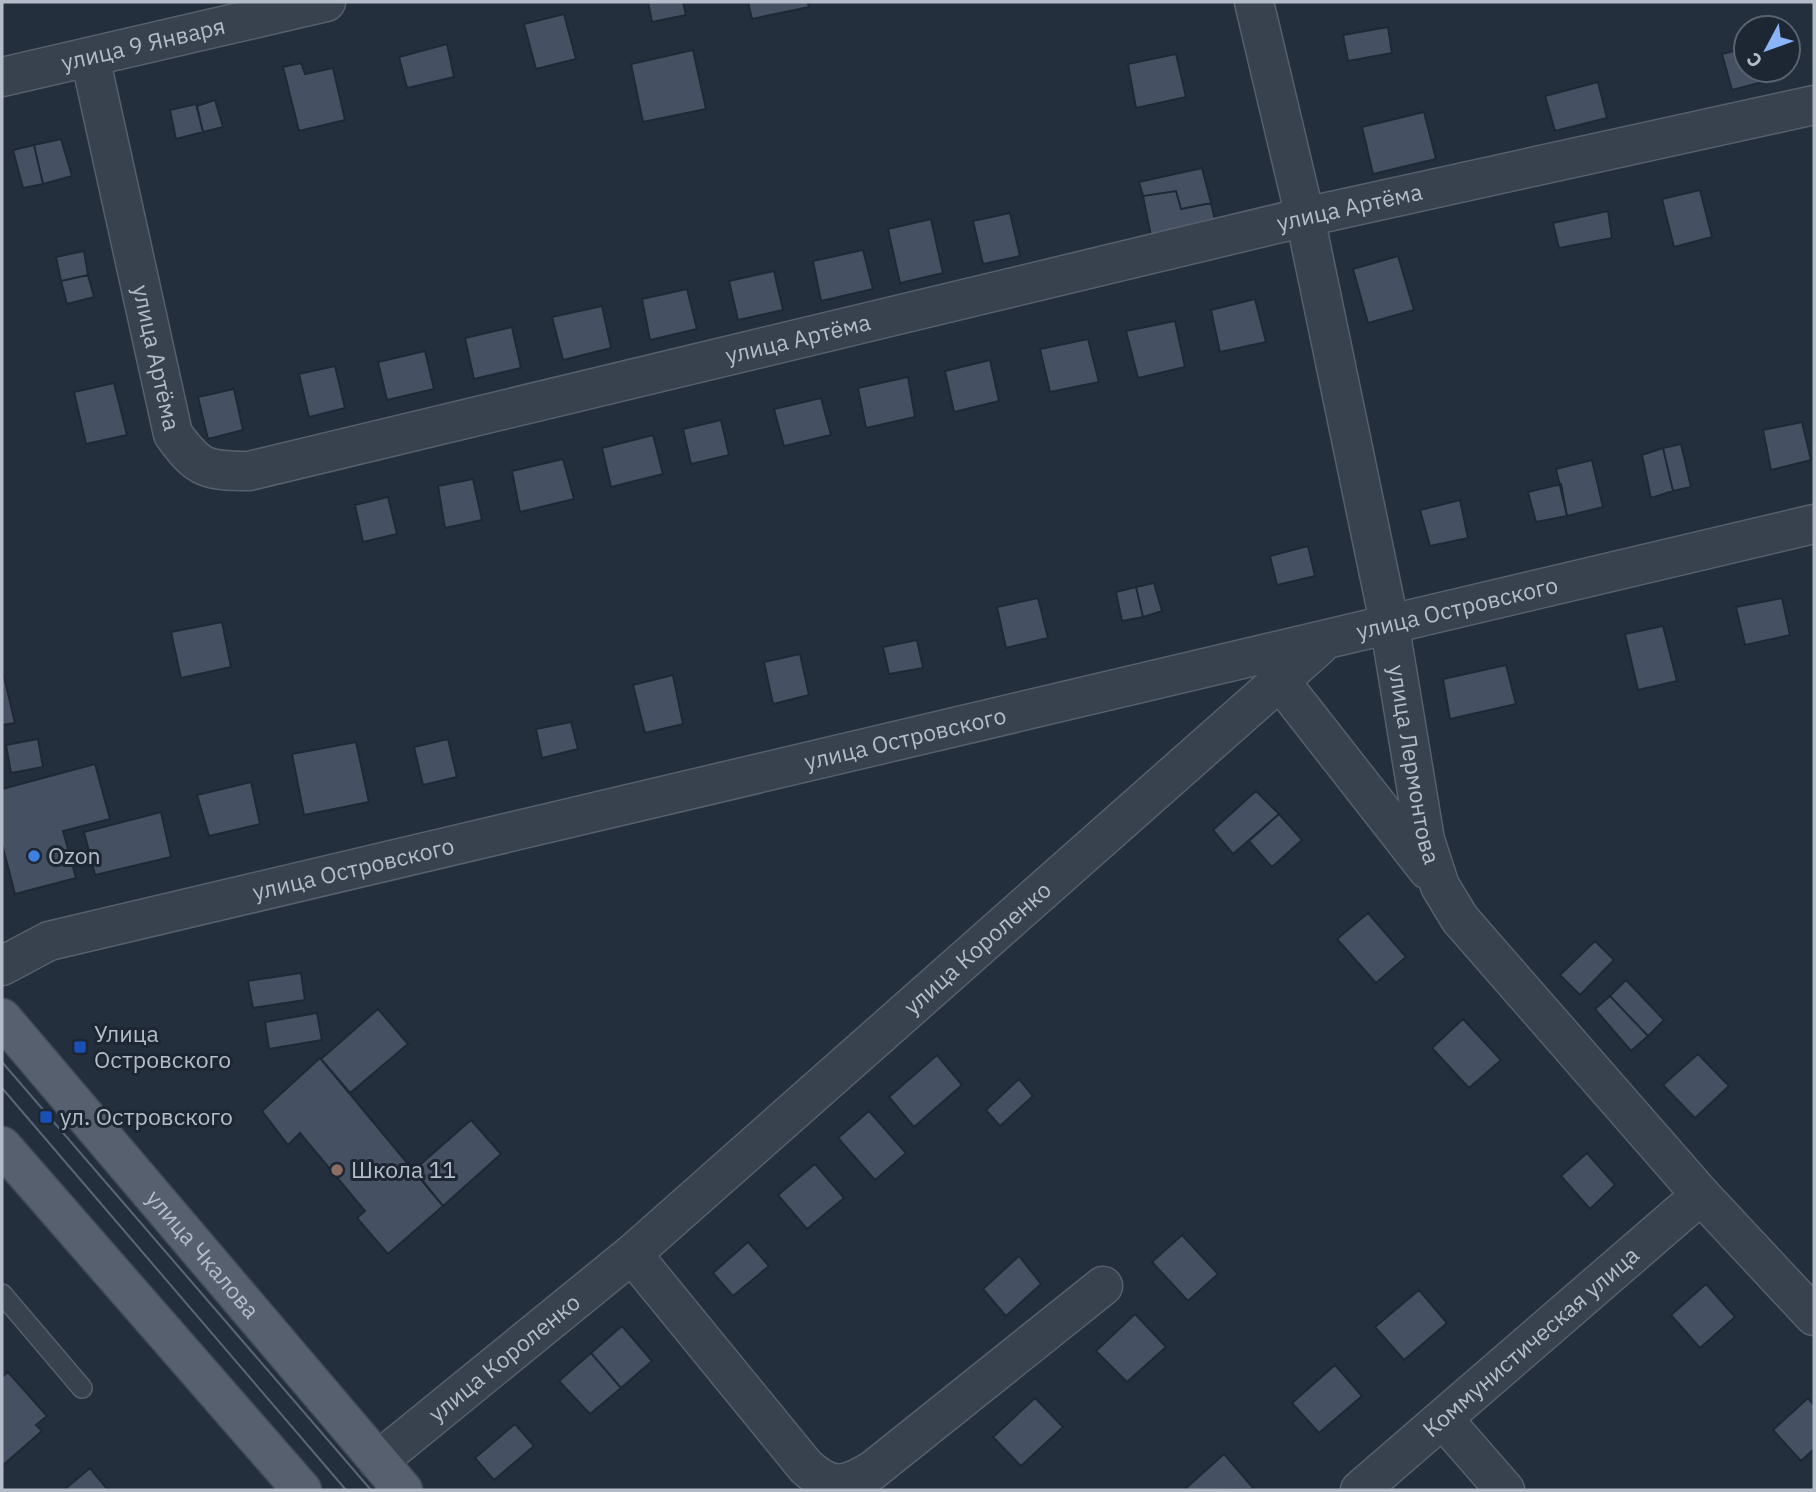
<svg xmlns="http://www.w3.org/2000/svg" width="1816" height="1492" viewBox="0 0 1816 1492" font-family="'IBM Plex Sans',sans-serif">
<rect width="100%" height="100%" fill="#242f3e"/>
<path fill="#455162" stroke="#1f2835" stroke-width="2" d="M648,2h35l3,13 -34,7z
M748,2h60l1,5 -57,12z
M564,14l12,45 -40,10 -12,-45z
M1388,27l4,26 -44,8 -5,-26z
M447,44l7,33 -47,11 -8,-31z
M1746,48v22h34l2,7 -50,13 -10,-36z
M693,50l13,59 -63,13 -12,-58z
M1176,54l10,43 -50,11 -8,-44z
M301,63l4,11 28,-6 12,52 -46,11 -16,-64z
M1598,82l9,36 -52,13 -10,-35z
M215,100l8,27 -20,5 -6,-26z
M196,104l7,28 -27,7 -6,-29z
M1424,112l12,47 -63,15 -11,-47z
M61,139l11,37 -29,8 -9,-39z
M34,145l9,39 -20,4 -10,-38z
M1202,168l9,35 -30,6 -5,-18 -33,5 -4,-14z
M1700,190l12,47 -38,10 -12,-48z
M1176,191l5,18 30,-6 4,17 -64,16 -8,-40z
M1608,211l4,27 -53,10 -6,-25z
M1010,213l10,43 -37,8 -10,-43z
M931,219l12,54 -43,10 -12,-54z
M863,250l10,39 -52,12 -8,-40z
M84,251l4,24 -27,6 -5,-24z
M1398,256l16,54 -46,13 -15,-54z
M774,271l9,39 -45,10 -9,-39z
M88,275l6,22 -27,7 -6,-23z
M687,289l10,40 -47,11 -8,-41z
M1255,299l11,43 -46,10 -9,-42z
M602,306l9,42 -48,12 -11,-43z
M1175,321l10,46 -47,11 -12,-47z
M512,327l9,41 -47,11 -9,-41z
M1088,339l11,43 -49,10 -10,-43z
M425,351l9,38 -47,11 -9,-38z
M990,360l9,41 -45,11 -9,-41z
M335,366l10,42 -36,9 -10,-43z
M908,377l7,40 -49,11 -8,-40z
M114,383l13,52 -41,9 -12,-52z
M234,389l9,41 -35,9 -10,-42z
M821,398l10,37 -47,11 -10,-37z
M721,420l8,35 -38,9 -8,-35z
M1802,422l9,38 -40,10 -8,-40z
M653,435l10,39 -52,13 -9,-39z
M1681,444l10,43 -18,4 -10,-43z
M1663,448l10,43 -22,7 -9,-43z
M563,459l11,40 -54,13 -8,-41z
M1592,460l11,47 -36,9 -11,-47z
M473,479l9,41 -37,8 -7,-42z
M1561,484l6,32 -31,6 -8,-30z
M388,497l9,37 -34,8 -8,-37z
M1460,500l8,38 -38,8 -10,-36z
M1308,546l7,30 -38,9 -7,-29z
M1154,583l8,28 -19,6 -7,-30z
M1136,587l7,30 -21,4 -6,-29z
M1038,598l10,40 -42,10 -9,-41z
M1782,598l8,37 -45,10 -9,-38z
M222,622l9,45 -50,11 -10,-46z
M1663,626l14,55 -39,9 -13,-56z
M917,640l6,28 -34,6 -6,-27z
M800,654l9,41 -36,9 -9,-42z
M1506,665l10,39 -66,15 -7,-40z
M2,668l13,55 -13,2z
M673,675l10,49 -38,9 -12,-48z
M571,722l7,27 -36,9 -6,-29z
M38,739l5,28 -32,6 -5,-28z
M448,739l9,38 -34,8 -9,-38z
M356,742l13,60 -65,13 -12,-61z
M95,764l15,55 -47,12 13,47 -61,16 -13,-50v-55z
M251,782l9,42 -51,12 -12,-41z
M1256,791l23,23 -46,40 -20,-24z
M161,812l10,45 -76,18 -11,-43z
M1279,814l23,26 -30,27 -23,-26z
M1368,913l38,44 -30,26 -39,-44z
M1595,941l19,19 -34,35 -20,-20z
M301,973l4,27 -52,8 -5,-27z
M1626,980l38,40 -16,16 -38,-40z
M1610,996l38,40 -17,15 -36,-42z
M378,1009l30,35 -58,49 -29,-34z
M317,1013l5,27 -53,9 -4,-27z
M1463,1019l38,41 -32,28 -37,-40z
M1698,1054l31,32 -34,32 -32,-33z
M937,1055l25,30 -48,42 -25,-30z
M320,1058l123,148 -55,48 -31,-36 8,-7 -65,-78 -12,12 -26,-34z
M1019,1079l14,17 -33,30 -14,-16z
M869,1111l37,42 -31,27 -37,-42z
M471,1120l30,34 -58,52 -29,-36z
M1587,1153l28,32 -25,24 -29,-33z
M815,1164l29,34 -37,31 -29,-34z
M1182,1235l36,39 -30,27 -36,-39z
M748,1242l21,24 -36,30 -20,-23z
M1019,1256l22,28 -35,32 -23,-27z
M1706,1284l29,33 -35,31 -29,-33z
M1419,1290l28,33 -43,37 -29,-33z
M1135,1314l31,33 -39,35 -31,-31z
M622,1326l30,35 -31,27 -30,-35z
M591,1353l30,35 -31,26 -31,-33z
M1335,1365l27,31 -43,37 -27,-30z
M8,1372l39,44 -11,9 6,6 -40,35v-89z
M1035,1398l28,29 -42,39 -28,-29z
M1808,1398l6,7v44l-13,12 -28,-31z
M515,1424l19,22 -40,34 -19,-22z
M1224,1454l30,35 -70,1z
M90,1468l18,22h-44z"/>
<g fill="none" stroke-linecap="round" stroke-linejoin="round">
<defs>
<path id="lane" d="M2,1294l80,94"/>
<g id="street">
<path id="s1" d="M1254,2l51,215 84,405 36,218 15,46 20,33 241,276 113,121"/>
<path id="s2" d="M90,57l83,377c25,35 33,37 76,37l1056,-254 509,-112"/>
<path id="s3" d="M2,77l324,-75"/>
<path d="M1280,681l148,189"/>
<path id="s4" d="M2,966l47,-25 1765,-417"/>
<path d="M632,1254l174,213c25,22 38,21 67,3l230,-184"/>
<path d="M1443,1419l62,71"/>
<path id="s5" d="M378,1461l254,-207 687,-608"/>
<path id="s6" d="M1360,1490l341,-295"/>
</g>
<g id="primary">
<path id="s7" d="M2,1018l401,472"/>
<path d="M2,1146l300,344"/>
</g>
</defs>
<use href="#lane" stroke="#565f6c" stroke-width="22"/>
<use href="#street" stroke="#565f6c" stroke-width="41"/>
<use href="#primary" stroke="#414a57" stroke-width="41"/>
<use href="#lane" stroke="#38414e" stroke-width="19"/>
<use href="#street" stroke="#38414e" stroke-width="38"/>
<use href="#primary" stroke="#56606e" stroke-width="38"/>
<path stroke="#5a6575" stroke-width="2" d="M2,1062l369,428
M2,1088l344,402"/>
</g>
<circle fill="#3f7fe0" stroke="#1d2633" stroke-width="2.5" cx="34" cy="856" r="7"/>
<g fill="#1a4fb4" stroke="#1d2633" stroke-width="2.5">
<rect x="73" y="1040" width="14" height="14" rx="3.5"/>
<rect x="39" y="1110" width="14" height="14" rx="3.5"/>
</g>
<circle fill="#8d6e63" stroke="#1d2633" stroke-width="2.5" cx="337" cy="1170" r="7"/>
<g text-anchor="middle" stroke-width="6" stroke-linejoin="round" paint-order="stroke">
<g font-size="23" fill="#b4bcc9" stroke="#1d2633">
<text dy="8" stroke="none"><textPath href="#s3" startOffset="145">улица 9 Января</textPath></text>
<text dy="8" stroke="none"><textPath href="#s2" startOffset="1608">улица Артёма</textPath></text>
<text dy="8" stroke="none"><textPath href="#s2" startOffset="1041">улица Артёма</textPath></text>
<text dy="8" stroke="none"><textPath href="#s2" startOffset="308">улица Артёма</textPath></text>
<text dy="8" stroke="none"><textPath href="#s4" startOffset="1500">улица Островского</textPath></text>
<text dy="8" stroke="none"><textPath href="#s4" startOffset="933">улица Островского</textPath></text>
<text dy="8" stroke="none"><textPath href="#s1" startOffset="779">улица Лермонтова</textPath></text>
<text dy="8" stroke="none"><textPath href="#s4" startOffset="366">улица Островского</textPath></text>
<text dy="8" stroke="none"><textPath href="#s5" startOffset="789">улица Короленко</textPath></text>
<text dy="8" stroke="none"><textPath href="#s7" startOffset="310">улица Чкалова</textPath></text>
<text dy="8" stroke="none"><textPath href="#s6" startOffset="226">Коммунистическая улица</textPath></text>
<text dy="8" stroke="none"><textPath href="#s5" startOffset="163">улица Короленко</textPath></text>
</g>
<g font-size="23" fill="#b4bcc9" stroke="#1d2633" text-anchor="start">
<text x="48" y="864">Ozon</text>
<text x="94" y="1042">Улица<tspan x="94" dy="26">Островского</tspan></text>
<text x="60" y="1125">ул. Островского</text>
<text x="351" y="1178">Школа 11</text>
</g>
</g>
<rect width="1816" height="1492" fill="none" stroke="#b4bcc9" stroke-width="7"/>
<g transform="translate(1767 49) rotate(229)"><circle r="33" fill="#1d2633" stroke="#59626f" stroke-width="2"/>
<path d="M0-5L12 26L0 18L-12 26Z" fill="#8ab4f8"/>
<text y="-10" font-size="19" font-weight="bold" text-anchor="middle" fill="#b4bcc9">С</text>
</g>
</svg>
